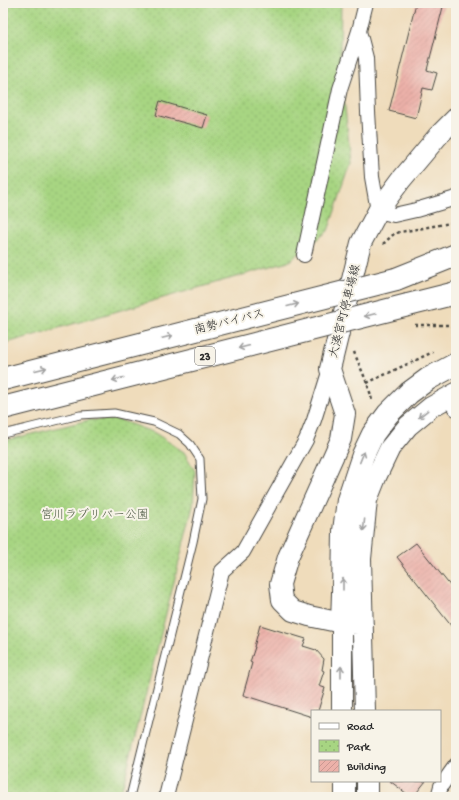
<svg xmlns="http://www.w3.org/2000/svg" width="459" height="800" viewBox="0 0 459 800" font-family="'Gochi Hand','Klee One',sans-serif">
<defs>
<pattern id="park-dots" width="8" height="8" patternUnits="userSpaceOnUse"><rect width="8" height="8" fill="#a7d582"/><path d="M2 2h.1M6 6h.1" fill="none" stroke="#90b770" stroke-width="1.8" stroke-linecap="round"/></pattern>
<pattern id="building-hatch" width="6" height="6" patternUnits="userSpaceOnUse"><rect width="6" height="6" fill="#ecb1a9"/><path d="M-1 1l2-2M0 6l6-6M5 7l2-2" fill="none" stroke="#cb9892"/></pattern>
</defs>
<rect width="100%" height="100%" fill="#f7f3e8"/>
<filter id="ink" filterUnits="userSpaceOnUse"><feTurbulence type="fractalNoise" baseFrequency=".025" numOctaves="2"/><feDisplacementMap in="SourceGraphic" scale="8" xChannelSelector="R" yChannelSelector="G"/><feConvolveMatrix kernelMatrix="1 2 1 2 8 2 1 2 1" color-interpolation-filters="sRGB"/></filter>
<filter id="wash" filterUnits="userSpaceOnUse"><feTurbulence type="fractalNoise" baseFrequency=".012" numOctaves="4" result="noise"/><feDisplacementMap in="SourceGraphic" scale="16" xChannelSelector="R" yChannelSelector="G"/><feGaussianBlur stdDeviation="0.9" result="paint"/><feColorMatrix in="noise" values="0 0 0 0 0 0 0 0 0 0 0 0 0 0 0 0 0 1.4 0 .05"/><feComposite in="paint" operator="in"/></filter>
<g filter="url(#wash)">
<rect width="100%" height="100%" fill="#efdcbb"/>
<path fill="url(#park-dots)" stroke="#698056" d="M3,3h338l-1,58 11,102 -23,68 -40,31 -285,82z
M117,419l38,14 29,19 11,19 -2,35 -73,291h-117v-356l86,-21z"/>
<g id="blocks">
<path fill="url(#building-hatch)" d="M416,3h28l-17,67 10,3 -5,17 -9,-2 -7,30 -27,-7z
M160,101l47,14 -4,13 -47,-13z
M416,543l40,50v39l-59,-75z
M260,625l46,14 -3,7 13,4 8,9 -2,11 2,1 -5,15 6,2 -7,23h-6v6l-69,-22 9,-32 -2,-1 5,-15h-1z
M390,781h36l-13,16h-2z"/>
</g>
</g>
<g filter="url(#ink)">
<use href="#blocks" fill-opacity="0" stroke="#484641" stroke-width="1"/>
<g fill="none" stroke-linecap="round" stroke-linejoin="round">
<defs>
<path id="lane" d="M3,434l77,-19 34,-2 40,9 25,12 11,10 10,15 2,40 -9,43 -63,255"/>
<path id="street" d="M359,31l7,27 2,54 4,65 6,34 16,4 22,-5 40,-12
M304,255l36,-166 19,-58 7,-28
M447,398l9,11
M166,797l56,-226 21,-19 63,-112 8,-20 16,-51
M438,797l3,-11 15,-21"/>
<path id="secondary" d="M342,623v88
M363,624l-21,-1 -33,-7 -16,-5 -11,-11 -2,-16 8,-27 53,-118 4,-25 -15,-45 31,-126 17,-32 23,-31 37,-44 18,-18
M365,711l-4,-152 6,-59 10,-25 13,-27 18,-22 23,-19 25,-14
M345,781v16
M367,781v16"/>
<path id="highway" d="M396,279l60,-24
M408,305l48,-12
M342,623l1,-30 1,-62 4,-31 15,-45 10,-21 15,-20 21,-21 19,-14 28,-15"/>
</defs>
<use href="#lane" stroke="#484641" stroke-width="9"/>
<use href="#street" stroke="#484641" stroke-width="16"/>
<use href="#secondary" stroke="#484641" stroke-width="22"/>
<use href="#highway" stroke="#484641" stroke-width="24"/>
<path stroke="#484641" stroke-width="2.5" stroke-dasharray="3 3" stroke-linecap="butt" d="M383,244l12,-11 61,-11
M415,325h41
M354,352c5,13 17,37 18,50
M367,383l66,-31"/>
<use href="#lane" stroke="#fff" stroke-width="7"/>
<use href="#street" stroke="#fff" stroke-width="14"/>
<use href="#secondary" stroke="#fff" stroke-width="20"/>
<use href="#highway" stroke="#fff" stroke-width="22"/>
<defs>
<path id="highway-bridge" d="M3,379l393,-100
M3,408l405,-103"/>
</defs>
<use href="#highway-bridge" stroke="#484641" stroke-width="24" stroke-linecap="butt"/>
<use href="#highway-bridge" stroke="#fff" stroke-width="22"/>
</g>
<defs><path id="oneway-shaft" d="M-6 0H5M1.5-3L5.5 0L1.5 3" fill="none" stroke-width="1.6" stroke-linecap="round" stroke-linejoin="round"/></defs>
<g stroke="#a0a0a0">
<use href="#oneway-shaft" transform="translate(293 305) rotate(-14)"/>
<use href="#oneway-shaft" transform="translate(370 315) rotate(166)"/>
<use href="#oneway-shaft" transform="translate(167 337) rotate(-14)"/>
<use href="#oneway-shaft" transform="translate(244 347) rotate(166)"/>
<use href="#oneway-shaft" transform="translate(41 369) rotate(-14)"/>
<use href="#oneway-shaft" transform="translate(118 379) rotate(166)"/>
<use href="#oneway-shaft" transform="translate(423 414) rotate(142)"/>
<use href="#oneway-shaft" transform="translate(362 457) rotate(-68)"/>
<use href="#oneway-shaft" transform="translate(364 525) rotate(96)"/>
<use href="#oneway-shaft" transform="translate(343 584) rotate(-90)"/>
<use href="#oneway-shaft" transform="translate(341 672) rotate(-90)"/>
</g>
</g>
<g text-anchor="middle" stroke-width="4" stroke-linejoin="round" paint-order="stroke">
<rect fill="#f7f3e8" stroke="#686764" stroke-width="1" x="195" y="347" width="20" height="18" rx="3"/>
<g font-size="11" font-weight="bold" fill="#2b2b2b">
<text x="205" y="360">23</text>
</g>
<g font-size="12" fill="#2b2b2b" stroke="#f7f3e8">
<text transform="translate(344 311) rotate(-76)" y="4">大湊宮町停車場線</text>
<text transform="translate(229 321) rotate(-14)" y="4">南勢バイパス</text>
</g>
<g font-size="12" fill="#4a5641" stroke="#f7f3e8">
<text x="95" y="518">宮川ラブリバー公園</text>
</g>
</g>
<rect width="459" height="800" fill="none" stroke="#f7f3e8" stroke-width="16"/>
<rect x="311" y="710" width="130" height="72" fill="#f7f3e8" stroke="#a5a39c"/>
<rect x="319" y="723" width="20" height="6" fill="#ffffff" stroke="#a5a39c"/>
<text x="347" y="730" font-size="12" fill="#2b2b2b">Road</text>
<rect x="319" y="740" width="20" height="12" fill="url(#park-dots)" stroke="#a5a39c"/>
<text x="347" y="750" font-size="12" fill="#2b2b2b">Park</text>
<rect x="319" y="760" width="20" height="12" fill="url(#building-hatch)" stroke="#a5a39c"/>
<text x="347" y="770" font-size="12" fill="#2b2b2b">Building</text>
</svg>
